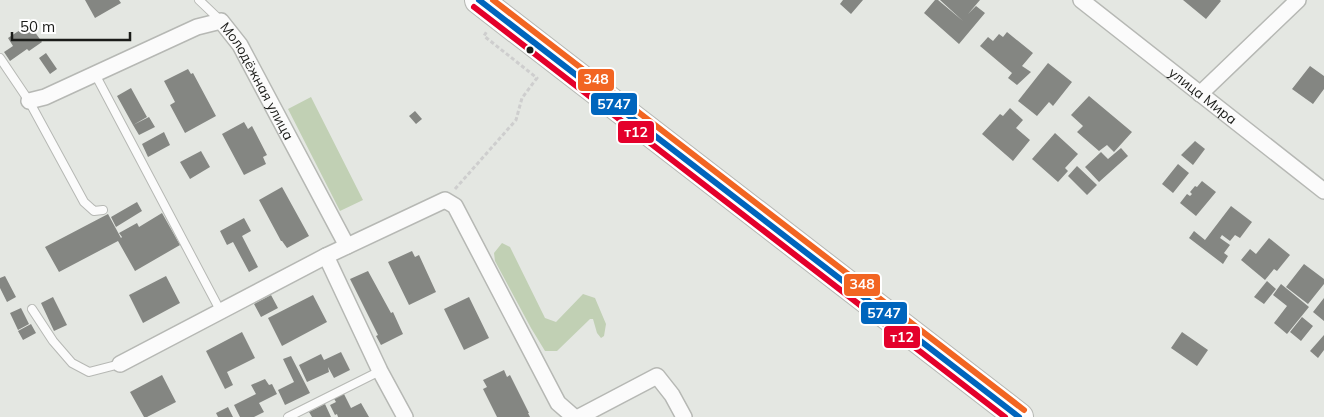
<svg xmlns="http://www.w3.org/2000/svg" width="1324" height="417" viewBox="0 0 1324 417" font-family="Mulish,sans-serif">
<rect width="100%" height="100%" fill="#e4e7e2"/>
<path fill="#c1d0b4" d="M311,97l52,103 -23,11 -52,-102z
M502,243l8,4 35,71 11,4 27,-28 12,4 11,26 -2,12 -3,2 -4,-5 -4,-14h-3l-33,32h-12l-14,-23 -36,-67 -1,-8z"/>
<path fill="#848682" d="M85,0h34l2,3 -26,15z
M843,0h20l-12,14 -11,-10z
M935,0h3l25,21 -23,-21h40l-12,14 8,-8 9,7 -26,31 -35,-31z
M1183,0h37l1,1 -15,18z
M29,24l13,18 -13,9 -2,-2 -17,12 -6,-9 9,-6 -5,-8z
M1007,32l26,21 -11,13 9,6 -14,13 -9,-7 4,-5 -32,-27 8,-9 5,4 6,-7 4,3z
M46,53l11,16 -7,5 -11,-16z
M1048,63l24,19 -19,24 -4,-4 -12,14 -19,-15z
M1310,66l14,10v13l-11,15 -21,-15z
M188,69l3,5 2,-1 23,43 -31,17 -15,-28 5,-3 -11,-21z
M131,88l16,29 -14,8 -16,-29z
M1089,96l43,36 -18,20 -7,-7 -8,6 -22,-19 6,-6 -12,-11z
M1010,108l13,12 -7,8 14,12 -17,21 -31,-27 18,-20 3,2z
M415,111l7,8 -6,5 -7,-8z
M149,117l6,10 -16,8 -6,-10z
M244,122l4,7 4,-3 15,29 -4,2 3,7 -22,11 -22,-41z
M164,132l6,13 -22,12 -6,-13z
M1055,133l23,21 -13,14 3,3 -10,11 -26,-23z
M1195,141l10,8 -12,16 -12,-10z
M1121,148l7,8 -29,26 -14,-15 16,-15 7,7z
M201,151l9,16 -20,12 -10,-17z
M1178,164l11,9 -16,20 -11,-9z
M1077,166l20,19 -10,10 -19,-19z
M1202,181l14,11 -20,24 -16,-13 7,-9 3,2 2,-2 -2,-2 5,-6 2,1z
M282,187l27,49 -22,12 -5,-7h-1l-22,-41z
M137,202l5,9 -26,16 -5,-10z
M1231,206l21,16 -12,16 -5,-3 -5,6 -8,-6 -2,3 10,7 -6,8 4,3 -5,8 -34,-26 5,-7 11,9z
M162,213l18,32 -45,26 -17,-30 -59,31 -14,-25 63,-33 13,24 1,-1 -3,-4 18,-10 2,4z
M244,218l7,13 -9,5 16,31 -9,5 -16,-30 -6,3 -7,-14z
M1269,238l21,17 -13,16 -3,-2 -9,11 -24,-20 9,-11 6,5z
M412,251l3,6 4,-2 17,37 -27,13 -21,-43z
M1304,264l20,15v5l-16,20 -22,-17z
M368,271l23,42 2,-1 10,22 -22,11 -5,-9 2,-1 -28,-56z
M5,276l11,21 -9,5 -7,-14v-10z
M166,276l14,27 -37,20 -14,-28z
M1267,281l9,8 -12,15 -10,-7z
M1281,284l28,23 -22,27 -13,-11 13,-17 -14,-11z
M271,295l7,13 -17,9 -7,-13z
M313,295l14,27 -45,24 -14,-28z
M53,297l14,28 -13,6 -13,-28z
M469,297l20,41 -25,12 -20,-41z
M1324,298v23l-11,-9z
M21,308l8,16 -11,6 -8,-17z
M1302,317l11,9 -12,15 -11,-9z
M31,324l5,9 -13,7 -5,-9z
M242,332l13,26 -28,14 6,13 -8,4 -19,-38z
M1182,332l26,18 -11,16 -26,-18z
M1324,335v15l-6,8 -8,-7z
M341,352l9,18 -16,8 -6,-11 1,5 -22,10 -8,-17 22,-11 3,6z
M291,356l19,37 -25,12 -7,-15 16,-8 -11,-23z
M504,370l3,7 3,-2 19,38h-1l2,4h-33l-14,-28 4,-2 -4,-7z
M162,375l14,27 -29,15h-3l-14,-25z
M265,379l4,6 3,-1 5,10 -18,9 5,9 -10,5h-14l-6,-12 22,-11 -5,-9z
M343,392l8,16 10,-5 8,14h-31l-1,-3 -2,1 -5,-10 6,-3 -3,-5z
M325,404l6,13h-19l-3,-5z
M228,407l5,10h-15l-2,-4z"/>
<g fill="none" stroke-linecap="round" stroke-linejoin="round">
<defs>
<path id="lane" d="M199,0l22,21
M0,58l29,43 55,101 10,9 9,-1
M95,74l126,238
M32,309l21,32 19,22 17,9 31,-8
M288,417l92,-46"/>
<g id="street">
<path id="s1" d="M1081,0l243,191"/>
<path d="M1200,94l98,-94"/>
<path id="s2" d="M29,101l16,-4 152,-70 24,-6 19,24 107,201"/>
<path d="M326,256l54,115 25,46"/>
<path d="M120,364l206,-108 119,-56 10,6 103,197 16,14"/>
<path d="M579,417l78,-41 15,19 12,22"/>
</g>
<path id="highway" d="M479,0l540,417"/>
</defs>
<use href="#lane" stroke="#b6b8b4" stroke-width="10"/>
<use href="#street" stroke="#b6b8b4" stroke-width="18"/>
<use href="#highway" stroke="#b6b8b4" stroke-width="30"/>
<path stroke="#cecece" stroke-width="3" stroke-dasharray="4 2.5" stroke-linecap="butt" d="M455,189l61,-69 6,-22 15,-20 -53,-42 3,-5"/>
<use href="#lane" stroke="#fbfbfb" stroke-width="8"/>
<use href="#street" stroke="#fbfbfb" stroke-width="15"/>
<use href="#highway" stroke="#fbfbfb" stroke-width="28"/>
<defs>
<path id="bus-1" d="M479,0l540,417"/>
<path id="bus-2" d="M474,7l531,410"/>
<path id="bus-3" d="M493,0l531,410"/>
</defs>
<use href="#bus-1" stroke="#fff" stroke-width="10"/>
<use href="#bus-2" stroke="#fff" stroke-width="10"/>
<use href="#bus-3" stroke="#fff" stroke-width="10"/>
<use href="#bus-1" stroke="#0065bd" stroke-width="6"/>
<use href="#bus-2" stroke="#e4002b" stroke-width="6"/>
<use href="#bus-3" stroke="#f26522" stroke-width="6"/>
</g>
<circle fill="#1b1c19" stroke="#fff" stroke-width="2" cx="530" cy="50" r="4.5"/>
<g text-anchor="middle" stroke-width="5" stroke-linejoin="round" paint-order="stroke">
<g font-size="14" fill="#1b1c19" stroke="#fff">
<text dy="5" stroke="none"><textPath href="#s2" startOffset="279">Молодёжная улица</textPath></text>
<text dy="5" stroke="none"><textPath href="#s1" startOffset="155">улица Мира</textPath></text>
</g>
</g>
<g stroke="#fff" stroke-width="2">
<rect x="577" y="68" width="38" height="24" rx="5" fill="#f26522"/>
<rect x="590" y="92" width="48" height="24" rx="5" fill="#0065bd"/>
<rect x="617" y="120" width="38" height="24" rx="5" fill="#e4002b"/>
<rect x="843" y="273" width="38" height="24" rx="5" fill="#f26522"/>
<rect x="860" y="301" width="48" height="24" rx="5" fill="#0065bd"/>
<rect x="883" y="325" width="38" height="24" rx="5" fill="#e4002b"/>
</g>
<g font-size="14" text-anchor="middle" font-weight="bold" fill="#fff">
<text x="596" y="84">348</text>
<text x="614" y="109">5747</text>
<text x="636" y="137">т12</text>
<text x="862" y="289">348</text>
<text x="884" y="318">5747</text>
<text x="902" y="342">т12</text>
</g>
<path d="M12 32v8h118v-8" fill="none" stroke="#1b1c19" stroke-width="2.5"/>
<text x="20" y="32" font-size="15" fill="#1b1c19" stroke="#ffffff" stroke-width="4" paint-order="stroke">50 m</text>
</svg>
